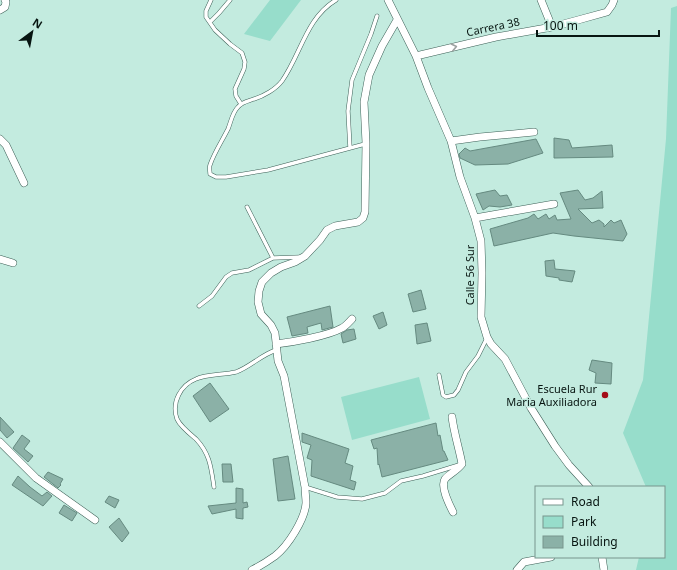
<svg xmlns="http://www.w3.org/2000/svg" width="677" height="570" viewBox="0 0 677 570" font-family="'Noto Sans',sans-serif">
<rect width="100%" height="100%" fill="#c3ebdf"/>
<path fill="#97ddcb" d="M270,0h31l-31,41 -26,-7z
M677,6v564h-41l3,-13h25v-70h-18l-23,-54 20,-53 23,-241 5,-131z
M419,377l11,42 -78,21 -11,-43z"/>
<path fill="#8bb1a7" stroke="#658a80" d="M554,138l15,2 3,8 40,-3 1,12 -59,1z
M536,139l7,14 -35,11 -33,1 -15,-7 -1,-4 6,-6 5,3z
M495,190l5,6 7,-1 5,10 -12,2 -11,-1 -6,4 -7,-16z
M578,190l7,10 8,-2 9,-7 1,17 -25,1 14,14 7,-3 5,4v3l7,-7 3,3 7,-3 6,14 -4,7 -49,-5 -21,-3 -59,13 -4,-17 38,-11 6,-4 4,5 8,-5 3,5 6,-4 2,5 14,-1 -11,-26z
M554,260l1,9 20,2 -3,11 -13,-2v-2l-13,-2 -1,-15z
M421,290l5,19 -13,3 -5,-18z
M330,306l3,21 -11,3 -1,-7 -14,4 1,6 -16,3 -5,-19z
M383,312l4,13 -8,4 -6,-13z
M427,323l4,18 -14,3 -2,-19z
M354,329l2,10 -13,4 -2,-9 6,-4z
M592,360l20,3 -1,21 -16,-1 1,-10 -7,-3z
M210,383l19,26 -19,13 -17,-26z
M0,417l14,15 -7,6 -7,-8z
M436,423l2,13 2,-1 3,16h1l4,9 -66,17 -3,-13 -1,1 -1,-17 -3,1 -3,-9z
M302,433l47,16 -4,14 8,3 -3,14 6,2 -2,8 -43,-14 1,-16 -5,-2 4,-13 -9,-3z
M22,435l8,6 -6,8 9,7 -5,6 -15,-14z
M288,456l7,43 -17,2 -5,-42z
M222,464h9l2,18h-10z
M48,472l15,7 -3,5 1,1 -3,3 -14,-11z
M18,476l12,11 12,9 5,-4 5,4 -9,10 -31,-21z
M236,488l7,1v14l4,-1 1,5 -5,1v11l-7,-1v-9l-24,5 -4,-8 28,-3z
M109,496l10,4 -4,8 -10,-6z
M64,505l13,8 -5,8 -13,-8z
M119,518l10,15 -7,9 -13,-15z"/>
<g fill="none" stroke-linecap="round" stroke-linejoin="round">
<defs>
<path id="service" d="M211,0l-5,11v6l9,13 15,14 12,9 3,9 -1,7 -9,20 1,7 5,8
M336,0c-30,18 -35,54 -54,81 -6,8 -18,15 -28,18 -5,2 -12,3 -16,8 -6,6 -7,15 -10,22 -6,12 -14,24 -18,36 -1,3 0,6 0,9l6,3h10l42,-7 97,-26
M210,22l9,-9 11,-13
M350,148l-2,-37 4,-31 19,-46 6,-18
M247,207l26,51
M199,306l13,-10 14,-19 6,-4 17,-3 24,-12 29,-1
M439,375l4,20 3,2 8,-2 4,-5 8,-18 12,-16 9,-18
M214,487c-3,-20 -4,-33 -18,-48 -6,-5 -16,-13 -19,-20 -6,-17 4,-34 19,-40 11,-5 28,-4 40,-7 14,-5 25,-17 40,-22
M305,487l32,10 25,2 23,-6 16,-12 22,-5 36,-11"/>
<path id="minor" d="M388,0l28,56 12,32 23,53 9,36 15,41 6,23 1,32 -1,44 6,20 4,7 14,15 26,49 24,38 14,19 20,22
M541,0l11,27
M0,10l5,-3 1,-5 -1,-2
M416,56l80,-19 56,-10 26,-7 29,-8 5,-7 2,-5
M0,139l6,6 18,38
M451,141l29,-4 54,-5
M475,218l79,-14
M0,259l13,4
M276,344c17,-2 52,-8 66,-16 4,-2 7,-6 10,-9
M452,417c2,16 7,31 10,47 -5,7 -12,9 -17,15 -5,7 4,25 8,33
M0,442l36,36 59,42
M602,557l2,13
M252,570c8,-4 16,-9 23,-14 13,-10 30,-37 31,-53 0,-5 -1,-11 -1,-16l-21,-111 -6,-15 -3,-28 -4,-8 -10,-11 -3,-12 1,-11 3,-9 9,-9 10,-6 14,-5 10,-6 15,-16 7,-10 8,-4 23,-4 5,-4 2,-6 1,-69 -2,-41 5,-27 13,-29 15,-26
M517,570l7,-8 27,-5"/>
</defs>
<use href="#service" stroke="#3d6057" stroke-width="4.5"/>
<use href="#minor" stroke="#3d6057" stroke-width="8"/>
<use href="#service" stroke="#fff" stroke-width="3.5"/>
<use href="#minor" stroke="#fff" stroke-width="7"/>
</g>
<defs><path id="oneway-chevron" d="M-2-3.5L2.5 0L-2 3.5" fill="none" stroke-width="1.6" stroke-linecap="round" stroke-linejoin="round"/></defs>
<use stroke="#9ca1a0" href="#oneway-chevron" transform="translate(454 47) rotate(-13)"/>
<circle fill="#a40b17" stroke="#c3ebdf" stroke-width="1.5" cx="605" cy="395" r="4"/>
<g text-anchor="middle" stroke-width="3" stroke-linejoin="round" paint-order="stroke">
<g font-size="11" fill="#071511" stroke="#c3ebdf">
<text transform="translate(493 27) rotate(-12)" y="4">Carrera 38</text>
<text transform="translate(470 275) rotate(-90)" y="4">Calle 56 Sur</text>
</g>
<g font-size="11" fill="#071511" stroke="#c3ebdf" text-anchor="end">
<text x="597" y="393">Escuela Rur<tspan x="597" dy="13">Maria Auxiliadora</tspan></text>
</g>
</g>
<rect x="535" y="486" width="130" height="72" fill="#c3ebdf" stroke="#78958d"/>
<rect x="543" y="499" width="20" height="6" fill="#ffffff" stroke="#78958d"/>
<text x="571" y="506" font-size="12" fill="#071511">Road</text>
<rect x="543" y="516" width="20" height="12" fill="#97ddcb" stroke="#78958d"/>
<text x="571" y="526" font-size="12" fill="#071511">Park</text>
<rect x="543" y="536" width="20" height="12" fill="#8bb1a7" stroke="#78958d"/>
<text x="571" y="546" font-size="12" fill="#071511">Building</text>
<g transform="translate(32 32) rotate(32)" stroke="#c3ebdf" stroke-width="3" paint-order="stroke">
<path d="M0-3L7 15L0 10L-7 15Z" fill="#071511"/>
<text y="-6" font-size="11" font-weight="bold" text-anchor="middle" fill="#071511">N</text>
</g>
<path d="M537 30v6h122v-6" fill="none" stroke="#071511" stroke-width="2"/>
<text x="543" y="30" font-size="12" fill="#071511" stroke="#c3ebdf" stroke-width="3" paint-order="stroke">100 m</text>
</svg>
